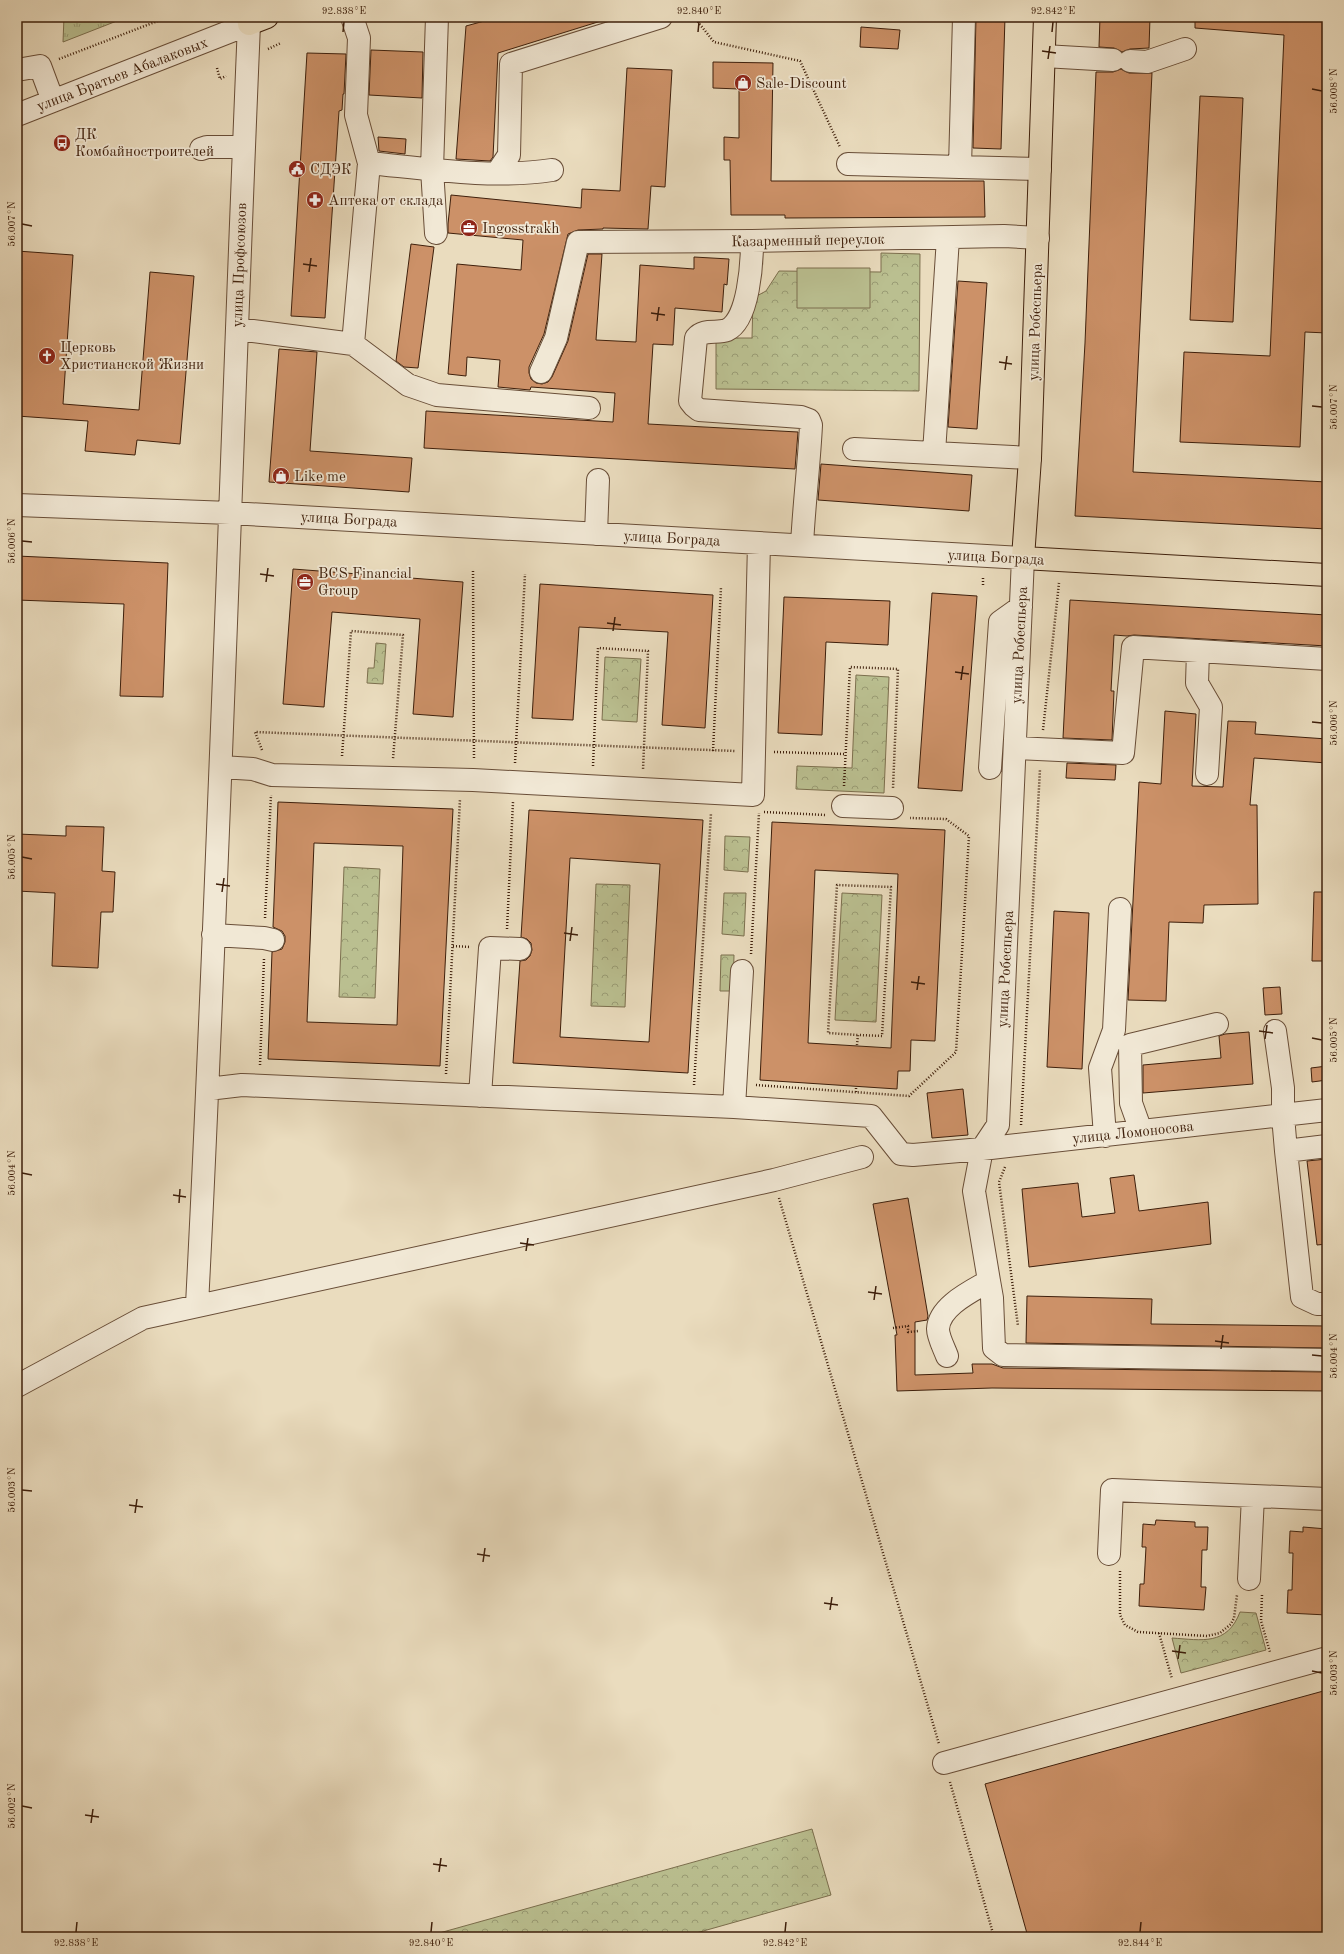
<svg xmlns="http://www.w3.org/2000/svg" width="1344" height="1954" viewBox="0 0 1344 1954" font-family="'Old Standard TT',serif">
<defs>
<pattern id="grass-tufts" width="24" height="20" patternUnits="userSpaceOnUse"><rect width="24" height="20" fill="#babf90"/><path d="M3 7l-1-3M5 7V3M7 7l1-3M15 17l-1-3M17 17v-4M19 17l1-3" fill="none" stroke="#999b74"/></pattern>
<pattern id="park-crowns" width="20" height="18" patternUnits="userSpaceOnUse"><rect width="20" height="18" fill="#babf90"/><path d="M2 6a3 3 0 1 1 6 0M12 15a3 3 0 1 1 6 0" fill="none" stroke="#999b74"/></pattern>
</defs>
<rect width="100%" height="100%" fill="#eadcbe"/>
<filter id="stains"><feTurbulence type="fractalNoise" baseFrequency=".005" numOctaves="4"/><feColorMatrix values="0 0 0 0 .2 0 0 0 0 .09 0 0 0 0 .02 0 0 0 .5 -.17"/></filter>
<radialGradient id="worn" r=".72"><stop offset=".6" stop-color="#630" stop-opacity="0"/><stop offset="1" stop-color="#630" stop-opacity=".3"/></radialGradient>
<path fill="url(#grass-tufts)" stroke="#7c6f4e" d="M64,17h63l-64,25z"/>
<path fill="url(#park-crowns)" stroke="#7c6f4e" d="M881,253l39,1 -1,137 -203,-2v-51h36l1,-40 13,-7 13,-20 102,1z
M376,643l10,1 -3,40 -16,-1 1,-15h6z
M605,657l36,2 -4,63 -35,-2z
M856,675l33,2 -5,116 -88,-4 1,-23 55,2z
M725,836l25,1 -2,35 -24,-2z
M344,867l36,2 -5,129 -36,-1z
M596,884l34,1 -5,122 -34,-1z
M724,893h22l-2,43 -22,-2z
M842,893l40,2 -6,127 -41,-2z
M721,955h13l-1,36h-13z
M1240,1612l16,1 10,37 -85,23 -9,-35c30,2 55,8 68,-26z
M812,1829l19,66 -149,42h-257z"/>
<path fill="#babf90" stroke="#7c6f4e" d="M797,268h73v40h-73z"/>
<path fill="#cc9168" stroke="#3e1f0b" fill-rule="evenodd" d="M499,17h102v4l-103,32 -5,104 -3,4 -34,-2 10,-133z
M976,17h29l-4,132 -28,-1z
M1100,17h50l-1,31 -19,1 -8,3 -8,-4 -15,-1z
M1195,17h132v316l-22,-1 -5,115 -120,-5 4,-90 86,4 14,-321 -89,-7z
M861,27l39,3 -2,19 -38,-2z
M371,50l52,2 -1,46 -53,-3z
M307,53l39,1 -2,40h-1l-1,16 -3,1 -14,207 -34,-2z
M713,62l60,1 -2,118h213l1,36 -200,1v-3h-54l-1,-55h-6v-23l15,1v-49l-26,-1z
M627,68l45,2 -7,117 -14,-1 -3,43 -45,-1v1l-25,1 -10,4 -24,100 -15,33v6l2,6 5,4 6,1 6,-2 4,-5 16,-36 20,-87h14l-6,86 40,2 4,-77 54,4v-12l35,2 -2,26 -3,-1 -2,28 -47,-4 -2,37 -20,-1 -5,80 150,8 -3,37 -371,-21 2,-37 187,11 2,-29 -84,-6 -1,3 -32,-3 2,-27 -33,-3 -1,19 -18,-2 9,-110 64,6 2,-30 -75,-7v-9l3,-29 130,13 1,-19 38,2z
M1121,69l8,4h23l-19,399 194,10v47l-252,-13 10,-173 11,-271h17z
M1200,96l43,2 -10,224 -43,-2z
M378,137l28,2 -1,15 -26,-3z
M411,244l23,3 -16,121 -14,-1 -8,-6z
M17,251l56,4 -10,149 76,6 11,-138 44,4 -14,168 -43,-4 -2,15 -50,-4 3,-30 -71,-5z
M958,281l29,2 -10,146 -29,-2z
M279,349l38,3 -7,99 102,7 -3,34 -140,-10z
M821,464l151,11 -3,36 -151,-11z
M17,556l151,7 -5,134 -43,-1 4,-92 -107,-4z
M293,569l170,13 -10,135 -40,-3 7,-95 -88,-7 -8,95 -41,-3z
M540,584l173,11 -8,133 -43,-3 6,-93 -89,-5 -6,93 -41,-2z
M932,593l45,3 -15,195 -44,-3z
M784,597l106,4 -2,44 -62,-3 -4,93 -44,-2z
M1070,600l257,15v31l-193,-11 -7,1 -13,-1 -3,56h3l-2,49 -49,-2z
M1165,711l31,3 -4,72 31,1 5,-66 28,1 -1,12 72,5v24l-73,-5 -4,47h7l1,99 -54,1 -1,18 -34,-1 -3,79 -38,-1 11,-218 22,2z
M1067,763l49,2 -1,15 -49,-2z
M278,802l175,7 -13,257 -172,-7 4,-107 10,-3 3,-7v-6l-3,-5 -9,-4zM314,843l89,3 -6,179 -90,-3z
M529,810l174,10 -15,253 -175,-10 7,-102 6,-1 4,-4 2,-6 -1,-7 -4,-4 -6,-2zM570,858l90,6 -11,178 -89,-5z
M772,822l173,8 -10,211 -24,-1 -1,31h-12l-1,18 -137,-9zM815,870l83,4 -7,174 -83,-5z
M66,826l38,1 -2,44 13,1 -2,40h-12l-3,56 -46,-2 3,-73 -38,-2v-57l49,2z
M1314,892h13v69h-15z
M1054,911l35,2 -7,156 -35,-2z
M1280,987l2,27 -17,1 -2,-27z
M1249,1032l4,52 -110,9v-28l78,-7 -2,-22 6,-2z
M1327,1066v14l-15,2 -1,-14z
M963,1089l5,46 -36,3 -5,-45z
M1327,1159v85l-10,1 -10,-84z
M1134,1175l5,36 69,-9 3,42 -182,23 -7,-78 56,-6 4,34 33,-4 -5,-35z
M908,1198l20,118 -1,4 -12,2v53l58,-2 -1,-9h20l11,4 324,4v19l-335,-3 -95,3 -2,-56h2l-24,-131z
M1027,1296l125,3 -1,25 176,2v22l-301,-5z
M1156,1520l39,2v5h13l-1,23h-5l-1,37h5l-2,23 -65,-4 1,-22h4l2,-37h-4l1,-23 12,1z
M1303,1527l24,2v86l-40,-2 1,-23h4l1,-37h-4l1,-22 13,1z
M1327,1690v247h-299l-43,-153z"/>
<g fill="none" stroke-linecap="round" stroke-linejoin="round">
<defs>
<path id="minor" d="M964,17l-4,150 80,2
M1044,56l69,4
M1130,61l17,1 38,-13
M17,70l23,-4 13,35
M17,115l232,-91c-18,427 -30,854 -52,1281
M201,149l6,-2h37
M369,163c60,6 123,16 183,7
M848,164l112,3
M497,173l12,-18 2,-91 150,-47
M436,233l-4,-64 5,-152
M752,241c0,21 -3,79 -25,89 -10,4 -23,-2 -31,8l-6,63 4,5 5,4 102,7 8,3 2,5c-2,40 -7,80 -9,120
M237,329l116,15 16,-181 -13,-48 3,-77 -7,-21
M353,344l55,41 29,10 152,13
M541,372l15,-34 22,-96 174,-1 252,-5 34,2
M854,449l80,4 14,-215
M934,453l96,5
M17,505l213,8 793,45 -25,567 -16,24 -8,42 15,90c-17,10 -50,25 -51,48 0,8 6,19 9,27
M596,534l2,-54
M1015,748l108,5 10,-106 65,4
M221,767l32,2 19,6 201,5 280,15 6,-252
M990,768l10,-146 21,-15
M1207,774l4,-67 -14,-24 1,-32 129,8
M843,806l49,2
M213,935l51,3 9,2
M742,971l-8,136 137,9 30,38 12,1 69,-6 345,-39
M1275,1031l8,57v28l3,35 16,146 15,7h10
M208,1089l34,-4 492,22
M480,1096l10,-148 30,1
M1141,1131l-10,-28 -1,-58 87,-21
M1105,1136l-5,-68 14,-38 6,-121
M1286,1151l41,-5
M989,1281l3,17 2,50 9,7 324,5
M17,1386l126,-68 631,-138 88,-23
M1109,1554l3,-64 215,9
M1249,1579l4,-83
M944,1763l383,-105"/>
<path id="major" d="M248,17l1,7 18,-7
M1045,17l-15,441 -7,100 304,17"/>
</defs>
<use href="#minor" stroke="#694e38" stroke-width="24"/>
<use href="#major" stroke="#3e1f0b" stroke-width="24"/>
<path stroke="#3e1f0b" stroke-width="2.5" stroke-dasharray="1 2" stroke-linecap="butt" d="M694,17l20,25 86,19 40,86
M268,49l13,-6
M59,59l109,-42
M217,68l3,11 6,-3
M473,571l1,189
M983,585v-7
M1043,730l16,-147
M262,750l-7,-18 480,19
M713,751l8,-164
M774,752l71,2
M342,756l9,-125 52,4 -10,124
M515,763l10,-189
M593,766l5,-118 50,3 -5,119
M844,786l6,-119 48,2 -5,119
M764,812l61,3
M265,918l6,-123
M507,929l6,-127
M453,946l18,1
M751,954l8,-141
M857,1045l1,-10 24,1 9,-149 -54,-2 -9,148 30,2
M260,1065l4,-106
M446,1074l14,-275
M694,1085l17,-272
M756,1085l153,11 47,-44 13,-216 -23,-17 -36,-1
M856,1092v-5
M1021,1125l19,-356
M1005,1167l-6,15 19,144
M779,1198l160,546
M893,1328l15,-2v6l11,-1
M1120,1571v44l5,10 13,7 69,4 13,-3 11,-9 3,-6 3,-23
M1262,1595l-1,26 9,31
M1159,1633l13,46
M950,1782l44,155"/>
<use href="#minor" stroke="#f1e8d5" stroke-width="22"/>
<use href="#major" stroke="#eadcbe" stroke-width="22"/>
</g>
<path fill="none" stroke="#3e1f0b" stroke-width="1.5" d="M343,32l1,-10M698,32l1,-10M1052,32l1,-10M1042,51l14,2M1048,59l2,-13M1312,89l10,2M22,224l10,2M303,264l14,2M309,272l2,-14M651,313l14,2M657,321l2,-14M999,362l13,2M1005,370l2,-14M1312,406l10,1M22,541l10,1M260,574l14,2M266,582l2,-14M607,623l14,2M613,631l2,-14M955,672l14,2M961,680l2,-14M1312,722l10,1M22,857l10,2M216,884l14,2M222,892l2,-14M564,933l14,2M570,941l2,-14M911,982l14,2M917,990l2,-14M1259,1031l14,2M1312,1038l10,2M1265,1039l2,-14M22,1173l10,2M173,1195l13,2M179,1203l1,-14M520,1243l14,2M526,1251l2,-13M868,1292l14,2M874,1300l2,-14M1215,1341l14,2M1221,1349l2,-14M1312,1355l10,1M22,1490l10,1M129,1505l14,2M135,1513l2,-14M477,1554l13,2M483,1562l2,-14M824,1603l14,2M830,1610l2,-13M1172,1651l14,2M1178,1659l2,-14M1312,1671l10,2M22,1806l10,2M85,1815l14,2M91,1823l2,-14M433,1864l14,2M439,1872l2,-14M76,1932l1,-10M431,1932l1,-10M785,1932l1,-10M1140,1932l1,-10"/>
<defs>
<symbol id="shop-disc" viewBox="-11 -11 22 22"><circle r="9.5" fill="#8f2418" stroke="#f1e8d5"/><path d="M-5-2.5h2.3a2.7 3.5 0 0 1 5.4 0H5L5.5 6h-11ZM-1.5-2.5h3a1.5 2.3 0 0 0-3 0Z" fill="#fff"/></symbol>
<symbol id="bus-disc" viewBox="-11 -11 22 22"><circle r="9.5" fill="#8f2418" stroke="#f1e8d5"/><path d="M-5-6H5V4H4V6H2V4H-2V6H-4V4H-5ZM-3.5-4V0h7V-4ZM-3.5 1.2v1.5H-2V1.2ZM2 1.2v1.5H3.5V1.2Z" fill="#fff"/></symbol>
<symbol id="civic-disc" viewBox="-11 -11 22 22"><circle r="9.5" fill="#8f2418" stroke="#f1e8d5"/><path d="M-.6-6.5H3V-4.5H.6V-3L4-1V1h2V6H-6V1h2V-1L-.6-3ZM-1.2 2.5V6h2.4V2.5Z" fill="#fff"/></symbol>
<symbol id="pharmacy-disc" viewBox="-11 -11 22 22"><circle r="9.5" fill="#8f2418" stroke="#f1e8d5"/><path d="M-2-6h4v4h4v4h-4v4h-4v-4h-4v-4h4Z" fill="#fff"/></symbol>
<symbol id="office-disc" viewBox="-11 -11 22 22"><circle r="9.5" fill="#8f2418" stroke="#f1e8d5"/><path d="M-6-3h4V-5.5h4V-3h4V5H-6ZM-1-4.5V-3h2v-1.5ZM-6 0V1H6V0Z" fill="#fff"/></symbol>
<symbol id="church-disc" viewBox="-11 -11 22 22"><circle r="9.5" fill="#8f2418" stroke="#f1e8d5"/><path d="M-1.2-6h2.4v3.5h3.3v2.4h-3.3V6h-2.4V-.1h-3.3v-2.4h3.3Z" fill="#fff"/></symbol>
</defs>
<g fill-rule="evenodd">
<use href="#shop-disc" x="733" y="73" width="20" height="20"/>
<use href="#bus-disc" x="52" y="133" width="20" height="20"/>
<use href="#civic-disc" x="287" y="159" width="20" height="20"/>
<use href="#pharmacy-disc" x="305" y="190" width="20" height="20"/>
<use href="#office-disc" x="459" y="218" width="20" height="20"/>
<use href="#church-disc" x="37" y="346" width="20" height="20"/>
<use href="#shop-disc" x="271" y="466" width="20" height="20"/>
<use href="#office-disc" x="295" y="572" width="20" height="20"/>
</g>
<g text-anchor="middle" stroke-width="3.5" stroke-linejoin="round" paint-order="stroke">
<g font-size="15" fill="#3e1f0b" stroke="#f1e8d5">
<text transform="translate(122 74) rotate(-21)" y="5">улица Братьев Абалаковых</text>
<text transform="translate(808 240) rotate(-1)" y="5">Казарменный переулок</text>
<text transform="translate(239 265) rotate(-88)" y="5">улица Профсоюзов</text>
<text transform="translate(1035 322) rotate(-88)" y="5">улица Робеспьера</text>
<text transform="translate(349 519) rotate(3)" y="5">улица Бограда</text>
<text transform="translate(672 538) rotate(3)" y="5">улица Бограда</text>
<text transform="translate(996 557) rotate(3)" y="5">улица Бограда</text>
<text transform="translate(1019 645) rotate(-87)" y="5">улица Робеспьера</text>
<text transform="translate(1005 969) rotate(-87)" y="5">улица Робеспьера</text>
<text transform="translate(1133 1132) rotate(-6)" y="5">улица Ломоносова</text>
</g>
<g font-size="15" fill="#3e1f0b" stroke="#f1e8d5" text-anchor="start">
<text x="756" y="88">Sale-Discount</text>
<text x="75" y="139">ДК<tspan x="75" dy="17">Комбайностроителей</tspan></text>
<text x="310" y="174">СДЭК</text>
<text x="328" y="205">Аптека от склада</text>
<text x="482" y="233">Ingosstrakh</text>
<text x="60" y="352">Церковь<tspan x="60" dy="17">Христианской Жизни</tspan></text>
<text x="294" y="481">Like me</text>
<text x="318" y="578">BCS Financial<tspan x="318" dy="17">Group</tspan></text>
</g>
</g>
<rect width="1344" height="1954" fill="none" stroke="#eadcbe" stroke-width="44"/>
<rect x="22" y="22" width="1300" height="1910" fill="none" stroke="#3e1f0b" stroke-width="1.5"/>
<g font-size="10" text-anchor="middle" fill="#3e1f0b">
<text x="344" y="14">92.838°E</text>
<text x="699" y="14">92.840°E</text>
<text x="1053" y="14">92.842°E</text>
<text transform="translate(1333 91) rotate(-90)" y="4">56.008°N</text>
<text transform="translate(11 224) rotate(-90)" y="4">56.007°N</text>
<text transform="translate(1333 407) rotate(-90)" y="4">56.007°N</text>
<text transform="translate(11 541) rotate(-90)" y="4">56.006°N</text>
<text transform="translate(1333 723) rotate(-90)" y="4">56.006°N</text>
<text transform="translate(11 857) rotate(-90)" y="4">56.005°N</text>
<text transform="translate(1333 1040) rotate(-90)" y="4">56.005°N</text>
<text transform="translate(11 1173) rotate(-90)" y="4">56.004°N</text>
<text transform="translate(1333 1356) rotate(-90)" y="4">56.004°N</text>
<text transform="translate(11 1490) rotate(-90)" y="4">56.003°N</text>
<text transform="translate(1333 1673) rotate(-90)" y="4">56.003°N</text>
<text transform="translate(11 1806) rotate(-90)" y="4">56.002°N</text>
<text x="76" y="1946">92.838°E</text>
<text x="431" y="1946">92.840°E</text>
<text x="785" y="1946">92.842°E</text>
<text x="1140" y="1946">92.844°E</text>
</g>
<rect width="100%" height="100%" filter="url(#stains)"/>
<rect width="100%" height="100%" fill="url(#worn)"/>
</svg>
